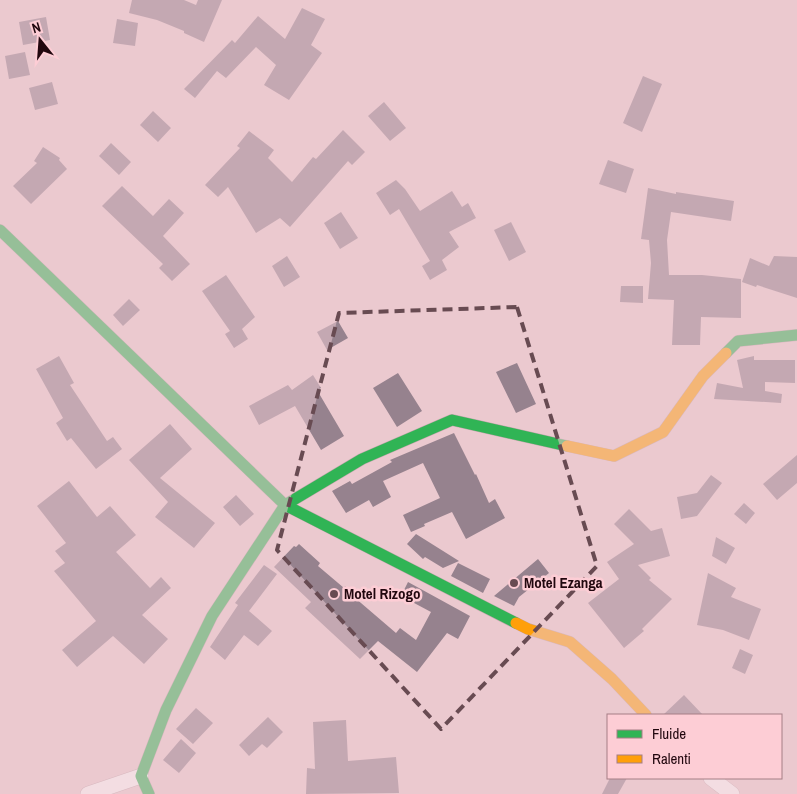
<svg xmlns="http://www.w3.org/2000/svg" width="797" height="794" viewBox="0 0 797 794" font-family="'Archivo Narrow',sans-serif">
<rect width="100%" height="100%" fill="#ebc9cf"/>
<path fill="#96828e" d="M132,0h52l12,5 2,-5h24l-18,42 -20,-9v-2l-27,-11 -28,-7z
M302,8l23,11 -14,26 11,8 -33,47 -25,-15 12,-20 -20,-18 -30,31 -9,-7 -22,27 -11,-9 48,-49 3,3 23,-27 27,23z
M46,17l4,23 -27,5 -4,-23z
M117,19l21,4 -3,23 -22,-3z
M25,52l5,23 -21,4 -4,-23z
M643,76l19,8 -20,48 -19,-9z
M52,82l6,22 -23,6 -6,-22z
M384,102l22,26 -16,13 -22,-25z
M153,111l18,17 -13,14 -18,-17z
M343,130l22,22 -13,13 -4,-4 -58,66 -10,-9 -24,15 -28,-46 -10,10 -13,-12 35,-37 -3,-2 12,-15 25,19 -6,8 24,24 21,-25 3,2z
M111,143l20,19 -12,13 -20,-19z
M43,147l17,11 -1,2 8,9 -36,35 -18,-18 24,-23 -3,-2z
M608,160l26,9 -8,24 -27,-9z
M396,180l9,9 15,22 32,-20 10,16 6,-4 8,15 -27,14 10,15 -17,13 5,10 -17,10 -8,-14 8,-5 -31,-52 -9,6 -14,-22z
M122,186l31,30 16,-17 15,14 -21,23 27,28 -18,17 -13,-13 4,-4 -61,-58z
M648,188l28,6v-2l58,9 -3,20 -60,-9 -4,28 2,35h33l39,4v39l-40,-1 -1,28h-28l2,-45 -26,-1 3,-36 -2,-23 -8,-1z
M341,212l17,26 -18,11 -16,-26z
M511,222l15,30 -17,9 -15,-31z
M287,256l13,21 -16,10 -12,-21z
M774,256l23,1v41l-40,-13 -1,2 -14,-5 8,-24 19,8z
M226,275l29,42 -13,12 6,10 -14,9 -9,-14 5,-3 -28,-40z
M621,286h22v17l-23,-1z
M129,299l11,11 -17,16 -10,-11z
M338,321l10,17 -21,12 -10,-18z
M59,356l15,27 -4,2 37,56 6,-4 9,12 -26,20 -25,-31 -4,3 -11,-18 7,-5 -27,-49z
M754,356v4h41v23l-30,-1v9l17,3 -1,9 -67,-4 3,-16 26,5 -6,-28z
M517,363l19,41 -20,9 -20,-41z
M398,373l24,38 -25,16 -24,-39z
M313,375l8,13 -4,2 27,46 -23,14 -26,-44 -36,19 -10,-19 39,-21 4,5z
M170,424l22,25 -32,29 55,45 -21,25 -39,-31 13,-15 -39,-42z
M454,433l21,42 1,-1 13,29 6,-4 10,19 -39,21 -14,-27 -28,12 1,2 -14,6 -8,-17 37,-17 -17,-35 -40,18 8,16 -18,10 -4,-7 -23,13 -14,-22 18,-10 2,3 40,-22 -2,-2z
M797,455v28l-20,17 -14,-16z
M711,475l11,8 -25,33 -16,3 -4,-22 20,-4z
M69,481l28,36 13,-11 26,29 -20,17 34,36 11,-11 10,11 -29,27 26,24 -24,25 -31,-28 -36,31 -15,-17 34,-29 -42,-50 11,-8 -10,-12 11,-8 -29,-37z
M236,495l18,19 -14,12 -17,-19z
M744,503l11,10 -9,11 -12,-10z
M629,509l22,22 11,-3 8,28 -32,9 13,13 -2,2 23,19 -30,30 2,2 -20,17 -36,-45 31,-24 -12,-17 27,-18 -20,-20z
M416,534l43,27 -16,7 -18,-11 -2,2 -16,-15z
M716,537l19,11 -9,16 -14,-8z
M299,544l21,19 -2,3 26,22 1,-2 10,10 -1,1 42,36 4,-5 16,12 15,-28 -30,-16 7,-14 62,34 -12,23 -11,-6 -30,39 -39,-31 -18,18 -55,-51 6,-6 -37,-35 20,-21 2,1z
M538,559l11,14 -30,24 -5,9 -20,-10z
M458,563l32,16 -7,14 -32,-17z
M264,565l13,9 -28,37 23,20 -14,15 -14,-11 -19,25 -15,-13 28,-42 -3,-2z
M708,573l28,15 -5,9 30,12 -12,31 -26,-10 -26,-5z
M740,649l13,6 -8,19 -13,-6z
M684,695l19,20h-40l20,-19z
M196,708l17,15 -20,21 -17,-15z
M268,717l15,15 -16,16 -5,-4 -13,12 -10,-11z
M346,720l2,41 48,-4 3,36 -93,1 1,-26 8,1 -2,-47z
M181,739l15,14 -17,20 -16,-13z
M610,778h17l-9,16h-16z"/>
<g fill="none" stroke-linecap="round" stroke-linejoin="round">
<defs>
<path id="street" d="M711,778l21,16
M88,794l53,-18"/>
<path id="fast" d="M0,230l285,275 231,118
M726,353l12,-12 59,-6
M149,794l-8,-18 25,-66 46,-94 73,-111 77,-46 90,-39 115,26"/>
<path id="slow" d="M567,446l47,10 49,-24 40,-56 23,-23
M516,623l12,6 42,13 42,37 34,36"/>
</defs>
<use href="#street" stroke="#c3a6ac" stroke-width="16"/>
<use href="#fast" stroke="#c3a6ac" stroke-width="12"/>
<use href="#slow" stroke="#c3a6ac" stroke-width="12"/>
<use href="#street" stroke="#fcf7f8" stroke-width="15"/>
<use href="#fast" stroke="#30b455" stroke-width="11"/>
<use href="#slow" stroke="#ff9f0a" stroke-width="11"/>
</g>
<path d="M0 0H797V794H0ZM517,307l80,259 -156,163 -164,-179 62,-237z" fill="#ebc9cf" fill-opacity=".55" fill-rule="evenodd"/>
<path fill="none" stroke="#684b52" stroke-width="4" stroke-dasharray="10 6" stroke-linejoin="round" d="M517,307l80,259 -156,163 -164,-179 62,-237z"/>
<g fill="#684b52" stroke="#fdcdd5" stroke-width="2">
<circle cx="514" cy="583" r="5"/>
<circle cx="334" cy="594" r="5"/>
</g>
<g text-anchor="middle" stroke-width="5" stroke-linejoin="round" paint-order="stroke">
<g font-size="15" font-weight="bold" fill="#21070e" stroke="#fdcdd5" text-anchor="start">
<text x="524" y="588">Motel Ezanga</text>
<text x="344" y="599">Motel Rizogo</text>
</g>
</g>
<rect x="607" y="714" width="175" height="65" fill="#fdcdd5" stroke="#a57e85"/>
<rect x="617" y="730" width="25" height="8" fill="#30b455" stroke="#a57e85"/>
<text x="652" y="739" font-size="15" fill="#21070e">Fluide</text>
<rect x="617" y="755" width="25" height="8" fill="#ff9f0a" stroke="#a57e85"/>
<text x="652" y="764" font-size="15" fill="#21070e">Ralenti</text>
<g transform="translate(40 40) rotate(343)" stroke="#fdcdd5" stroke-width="4" paint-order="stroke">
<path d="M0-4L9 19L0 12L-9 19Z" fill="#21070e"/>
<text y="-8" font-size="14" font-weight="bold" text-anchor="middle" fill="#21070e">N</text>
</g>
</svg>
